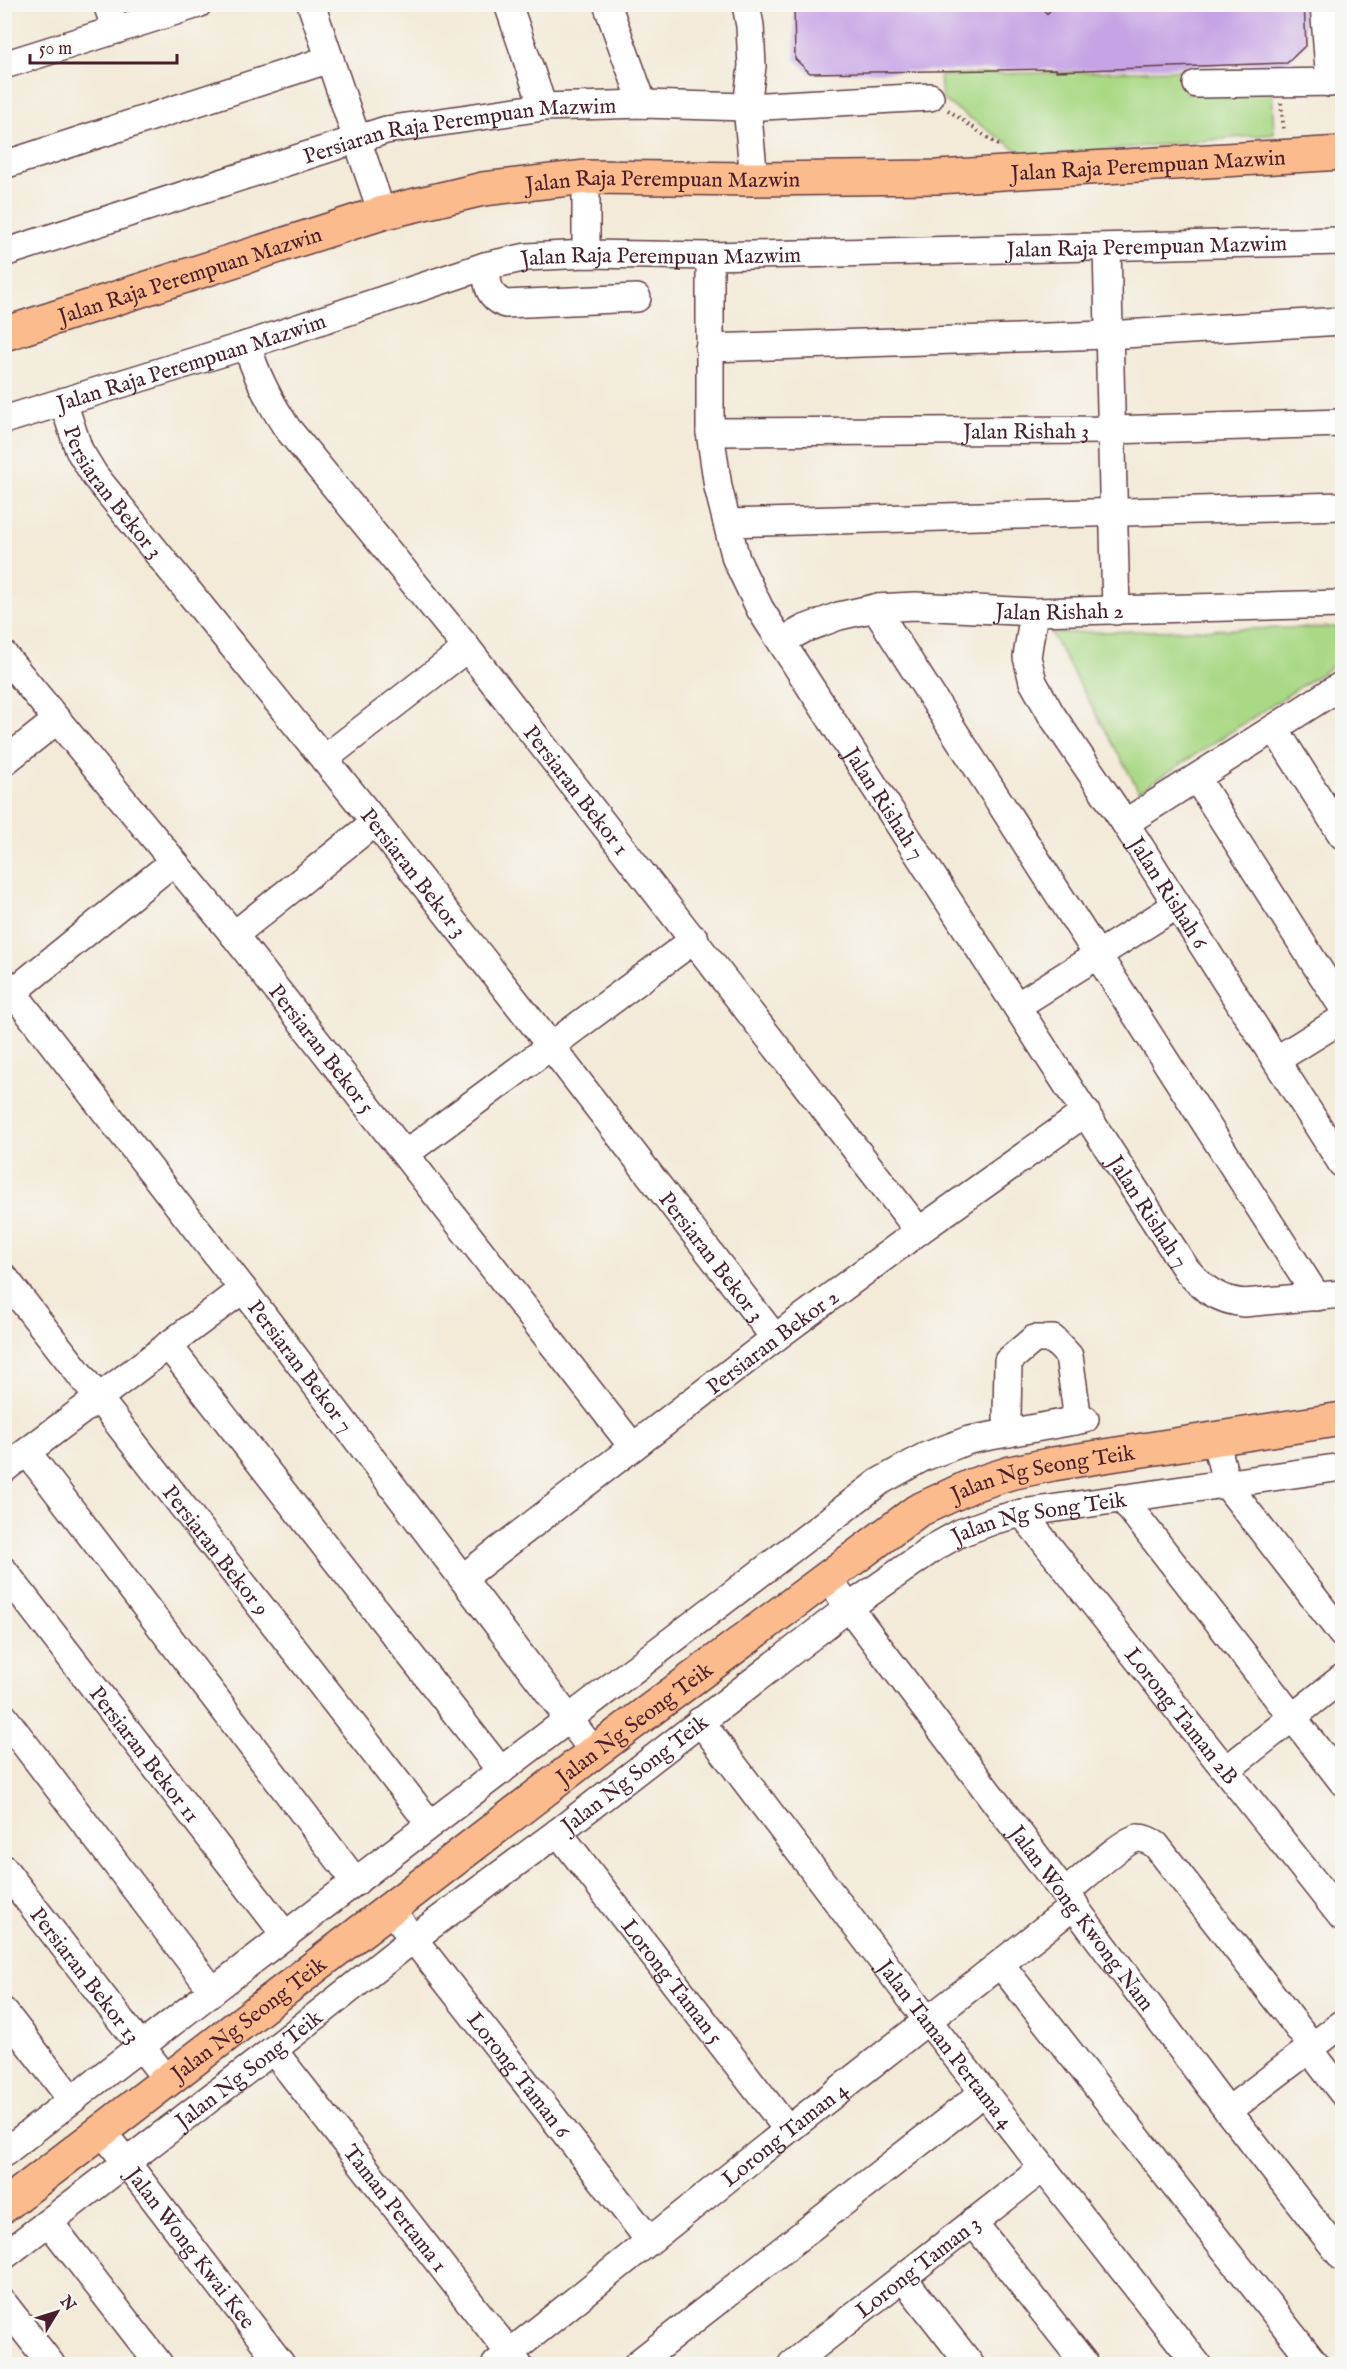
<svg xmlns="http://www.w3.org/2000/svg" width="1347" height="2369" viewBox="0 0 1347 2369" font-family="'IM FELL English',serif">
<rect width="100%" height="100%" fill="#f6f6f2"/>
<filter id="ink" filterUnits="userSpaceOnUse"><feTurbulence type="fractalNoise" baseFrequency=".0167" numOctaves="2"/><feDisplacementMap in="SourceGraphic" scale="12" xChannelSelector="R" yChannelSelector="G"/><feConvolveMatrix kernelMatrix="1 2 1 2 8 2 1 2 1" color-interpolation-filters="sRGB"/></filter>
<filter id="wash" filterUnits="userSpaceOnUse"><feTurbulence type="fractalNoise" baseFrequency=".008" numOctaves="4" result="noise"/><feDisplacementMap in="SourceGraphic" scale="24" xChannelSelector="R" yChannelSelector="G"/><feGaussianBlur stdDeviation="1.35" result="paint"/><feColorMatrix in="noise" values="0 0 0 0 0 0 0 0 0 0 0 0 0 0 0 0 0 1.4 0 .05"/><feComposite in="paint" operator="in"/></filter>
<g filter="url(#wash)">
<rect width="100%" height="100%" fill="#f3ead7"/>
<path fill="#aad986" stroke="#7a7c58" stroke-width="1.5" d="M1182,70l4,24 86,-5 2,45 -246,23 -86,-58 -2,-24z
M1342,627v33l-203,131 -88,-158z"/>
<g id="blocks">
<path fill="#c6a3e4" d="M794,4h246l7,10 8,-10h249l2,41 -19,18 -231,8v-2l-246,4 -15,-14z"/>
</g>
</g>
<g filter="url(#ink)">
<use href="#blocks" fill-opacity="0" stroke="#633d45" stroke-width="1.5"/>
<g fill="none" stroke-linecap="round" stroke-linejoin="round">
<defs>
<g id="minor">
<path d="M107,4l9,26"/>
<path d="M311,4l71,209"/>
<path d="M508,4l35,103"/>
<path d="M607,4l36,100"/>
<path d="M746,4l4,22 2,40 -5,41 7,72"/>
<path d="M1324,4l6,79"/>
<path d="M4,65l194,-61"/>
<path d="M1197,84l145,-2"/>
<path d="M4,165l326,-106"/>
<path d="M1107,248l9,363"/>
<path id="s1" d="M4,253l382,-123 157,-23 100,-3 104,3 183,-10"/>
<path d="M586,254v-77"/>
<path id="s2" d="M710,256v176l8,55 18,72 24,50 426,660c17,20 32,31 58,34l98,-9"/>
<path d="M485,266c3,18 2,30 20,38l132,-6"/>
<path id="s3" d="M247,345c9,31 22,56 40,83l180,220 452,583"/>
<path d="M709,348l398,-13 235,-14"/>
<path id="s4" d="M63,402l16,48 16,26 280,346 175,223 225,293"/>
<path id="s5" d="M4,420l243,-75 238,-79 42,-9 59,-3 124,2 632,-15"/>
<path id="s6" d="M710,432l400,-2 232,-7"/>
<path d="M727,523l615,-17"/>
<path d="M875,608l442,689"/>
<path id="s7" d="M1034,612l-7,45 6,25 18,32 74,109 217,341"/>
<path id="s8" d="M782,641l22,-12 35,-13 36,-8 40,-2 119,6 308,-8"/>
<path id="s9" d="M4,655l230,280 399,512"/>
<path d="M1275,729l67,106"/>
<path d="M324,759l143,-111"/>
<path d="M4,762l53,-42"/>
<path d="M1197,779l145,227"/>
<path d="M1125,823l217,-138"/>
<path d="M234,935l141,-113"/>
<path id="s10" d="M4,981l239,308 351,463"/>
<path d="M13,992l160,-130"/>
<path d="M1017,1006l160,-101"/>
<path d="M1276,1060l66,-41"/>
<path d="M405,1154l290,-215"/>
<path id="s11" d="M4,1277l426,547"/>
<path d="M168,1345l333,426"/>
<path d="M1009,1433l-2,-15 1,-57 26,-22h19l16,17 7,50 -1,15"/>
<path d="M1215,1439l12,46 115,149"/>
<path d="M27,1452l329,430"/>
<path d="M4,1469l239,-180"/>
<path d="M1122,1498l220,283"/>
<path id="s12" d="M1022,1513l320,404"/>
<path id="s13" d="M4,1571l282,365"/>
<path id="s14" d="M464,1577l311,-239 144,-107 167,-119"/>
<path id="s15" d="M839,1594l389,517 114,146"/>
<path d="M4,1717l209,274"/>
<path id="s16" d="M700,1721l228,300 269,343"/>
<path d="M1226,1770l116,-92"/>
<path id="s17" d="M558,1832l230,298"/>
<path id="s18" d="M4,1869l163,211"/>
<path d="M1065,1893c14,-11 58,-53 73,-55 7,0 12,3 18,7l157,202"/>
<path id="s19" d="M390,1909l259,331"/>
<path d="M1001,1965l314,399"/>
<path d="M4,2012l68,88"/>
<path d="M1309,2049l33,43"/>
<path id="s20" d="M273,2050l245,314"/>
<path d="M1228,2111l114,-87"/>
<path id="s21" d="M102,2131l179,233"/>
<path d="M4,2153c289,-227 584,-447 875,-671l45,-25 45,-17 116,-21"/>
<path d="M49,2222l110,142"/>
<path d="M973,2222l112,142"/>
<path id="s22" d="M4,2256l269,-206 140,-111 145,-107 290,-224 87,-61 25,-14 35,-13 27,-7 320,-46"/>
<path d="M903,2278l67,86"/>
<path d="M4,2304l47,60"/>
<path id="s23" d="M496,2364l292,-234 287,-225"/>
<path d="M637,2364l347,-272"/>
<path id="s24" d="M792,2364l251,-196"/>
</g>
<g id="major">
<path id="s25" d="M4,334l378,-121 101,-24 103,-12 168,2 183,-2 405,-24"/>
<path id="s26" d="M4,2206l590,-454 323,-241 56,-26 37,-12 43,-9 289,-45"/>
</g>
</defs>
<use href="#minor" stroke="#633d45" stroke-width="30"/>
<use href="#major" stroke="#633d45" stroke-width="36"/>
<path stroke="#633d45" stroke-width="4" stroke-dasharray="1.5 4.5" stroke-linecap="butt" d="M1281,103l3,29
M948,110l53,37"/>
<use href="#minor" stroke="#fff" stroke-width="27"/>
<use href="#major" stroke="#fbbb8d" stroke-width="33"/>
</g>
</g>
<g text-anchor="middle" stroke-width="4.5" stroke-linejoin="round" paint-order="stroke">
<g font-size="22" fill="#4a1f2b" stroke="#f6f6f2">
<text dy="8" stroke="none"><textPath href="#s1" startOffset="474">Persiaran Raja Perempuan Mazwim</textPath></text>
<text dy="8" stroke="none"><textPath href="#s25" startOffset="1167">Jalan Raja Perempuan Mazwin</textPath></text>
<text dy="8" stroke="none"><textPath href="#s25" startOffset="681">Jalan Raja Perempuan Mazwin</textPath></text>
<text dy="8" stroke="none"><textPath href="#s5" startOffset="1168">Jalan Raja Perempuan Mazwim</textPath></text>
<text dy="8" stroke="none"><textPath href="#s5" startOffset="682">Jalan Raja Perempuan Mazwim</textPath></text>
<text dy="8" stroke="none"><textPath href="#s25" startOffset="195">Jalan Raja Perempuan Mazwin</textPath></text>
<text dy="8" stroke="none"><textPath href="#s5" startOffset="196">Jalan Raja Perempuan Mazwim</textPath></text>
<text dy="8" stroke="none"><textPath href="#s6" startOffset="316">Jalan Rishah 3</textPath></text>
<text dy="8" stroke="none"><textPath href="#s4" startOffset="104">Persiaran Bekor 3</textPath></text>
<text dy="8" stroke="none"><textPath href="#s8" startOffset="284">Jalan Rishah 2</textPath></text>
<text dy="8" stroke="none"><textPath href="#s3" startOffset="556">Persiaran Bekor 1</textPath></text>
<text dy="8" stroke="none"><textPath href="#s2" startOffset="592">Jalan Rishah 7</textPath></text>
<text dy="8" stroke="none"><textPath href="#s4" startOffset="590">Persiaran Bekor 3</textPath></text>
<text dy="8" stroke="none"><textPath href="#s7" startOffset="322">Jalan Rishah 6</textPath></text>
<text dy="8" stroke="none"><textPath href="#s9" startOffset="506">Persiaran Bekor 5</textPath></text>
<text dy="8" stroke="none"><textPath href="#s2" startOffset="1078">Jalan Rishah 7</textPath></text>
<text dy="8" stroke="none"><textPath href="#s4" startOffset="1076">Persiaran Bekor 3</textPath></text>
<text dy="8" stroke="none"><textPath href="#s14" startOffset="388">Persiaran Bekor 2</textPath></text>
<text dy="8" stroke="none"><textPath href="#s10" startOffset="486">Persiaran Bekor 7</textPath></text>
<text dy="8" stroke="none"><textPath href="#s26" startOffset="1280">Jalan Ng Seong Teik</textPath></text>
<text dy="8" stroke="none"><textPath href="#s22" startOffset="1280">Jalan Ng Song Teik</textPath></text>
<text dy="8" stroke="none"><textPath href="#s11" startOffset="346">Persiaran Bekor 9</textPath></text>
<text dy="8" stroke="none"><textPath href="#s12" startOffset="258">Lorong Taman 2B</textPath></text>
<text dy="8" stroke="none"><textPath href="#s26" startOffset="794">Jalan Ng Seong Teik</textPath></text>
<text dy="8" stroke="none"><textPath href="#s13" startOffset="231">Persiaran Bekor 11</textPath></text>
<text dy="8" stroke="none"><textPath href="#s22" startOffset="794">Jalan Ng Song Teik</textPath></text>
<text dy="8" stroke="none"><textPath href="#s15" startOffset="405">Jalan Wong Kwong Nam</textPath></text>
<text dy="8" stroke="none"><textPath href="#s18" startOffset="134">Persiaran Bekor 13</textPath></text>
<text dy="8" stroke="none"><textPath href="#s17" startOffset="188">Lorong Taman 5</textPath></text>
<text dy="8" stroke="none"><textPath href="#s26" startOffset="308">Jalan Ng Seong Teik</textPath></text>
<text dy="8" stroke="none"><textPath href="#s16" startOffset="406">Jalan Taman Pertama 4</textPath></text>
<text dy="8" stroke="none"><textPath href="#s22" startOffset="308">Jalan Ng Song Teik</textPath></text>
<text dy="8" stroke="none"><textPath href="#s19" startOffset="210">Lorong Taman 6</textPath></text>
<text dy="8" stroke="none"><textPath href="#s23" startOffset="369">Lorong Taman 4</textPath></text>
<text dy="8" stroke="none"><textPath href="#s20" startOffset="200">Taman Pertama 1</textPath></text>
<text dy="8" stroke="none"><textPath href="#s21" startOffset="147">Jalan Wong Kwai Kee</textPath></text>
<text dy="8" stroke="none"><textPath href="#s24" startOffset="159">Lorong Taman 3</textPath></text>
</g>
</g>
<rect width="1347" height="2369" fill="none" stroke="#f6f6f2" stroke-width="24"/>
<g transform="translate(57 2312) rotate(52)" stroke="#f6f6f2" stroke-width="4.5" paint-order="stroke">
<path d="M0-4.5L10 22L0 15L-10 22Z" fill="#4a1f2b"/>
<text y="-9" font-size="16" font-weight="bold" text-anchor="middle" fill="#4a1f2b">N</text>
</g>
<path d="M30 54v9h147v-9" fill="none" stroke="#4a1f2b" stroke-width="3"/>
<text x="39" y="54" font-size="18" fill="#4a1f2b" stroke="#f6f6f2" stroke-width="4.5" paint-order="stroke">50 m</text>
</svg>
